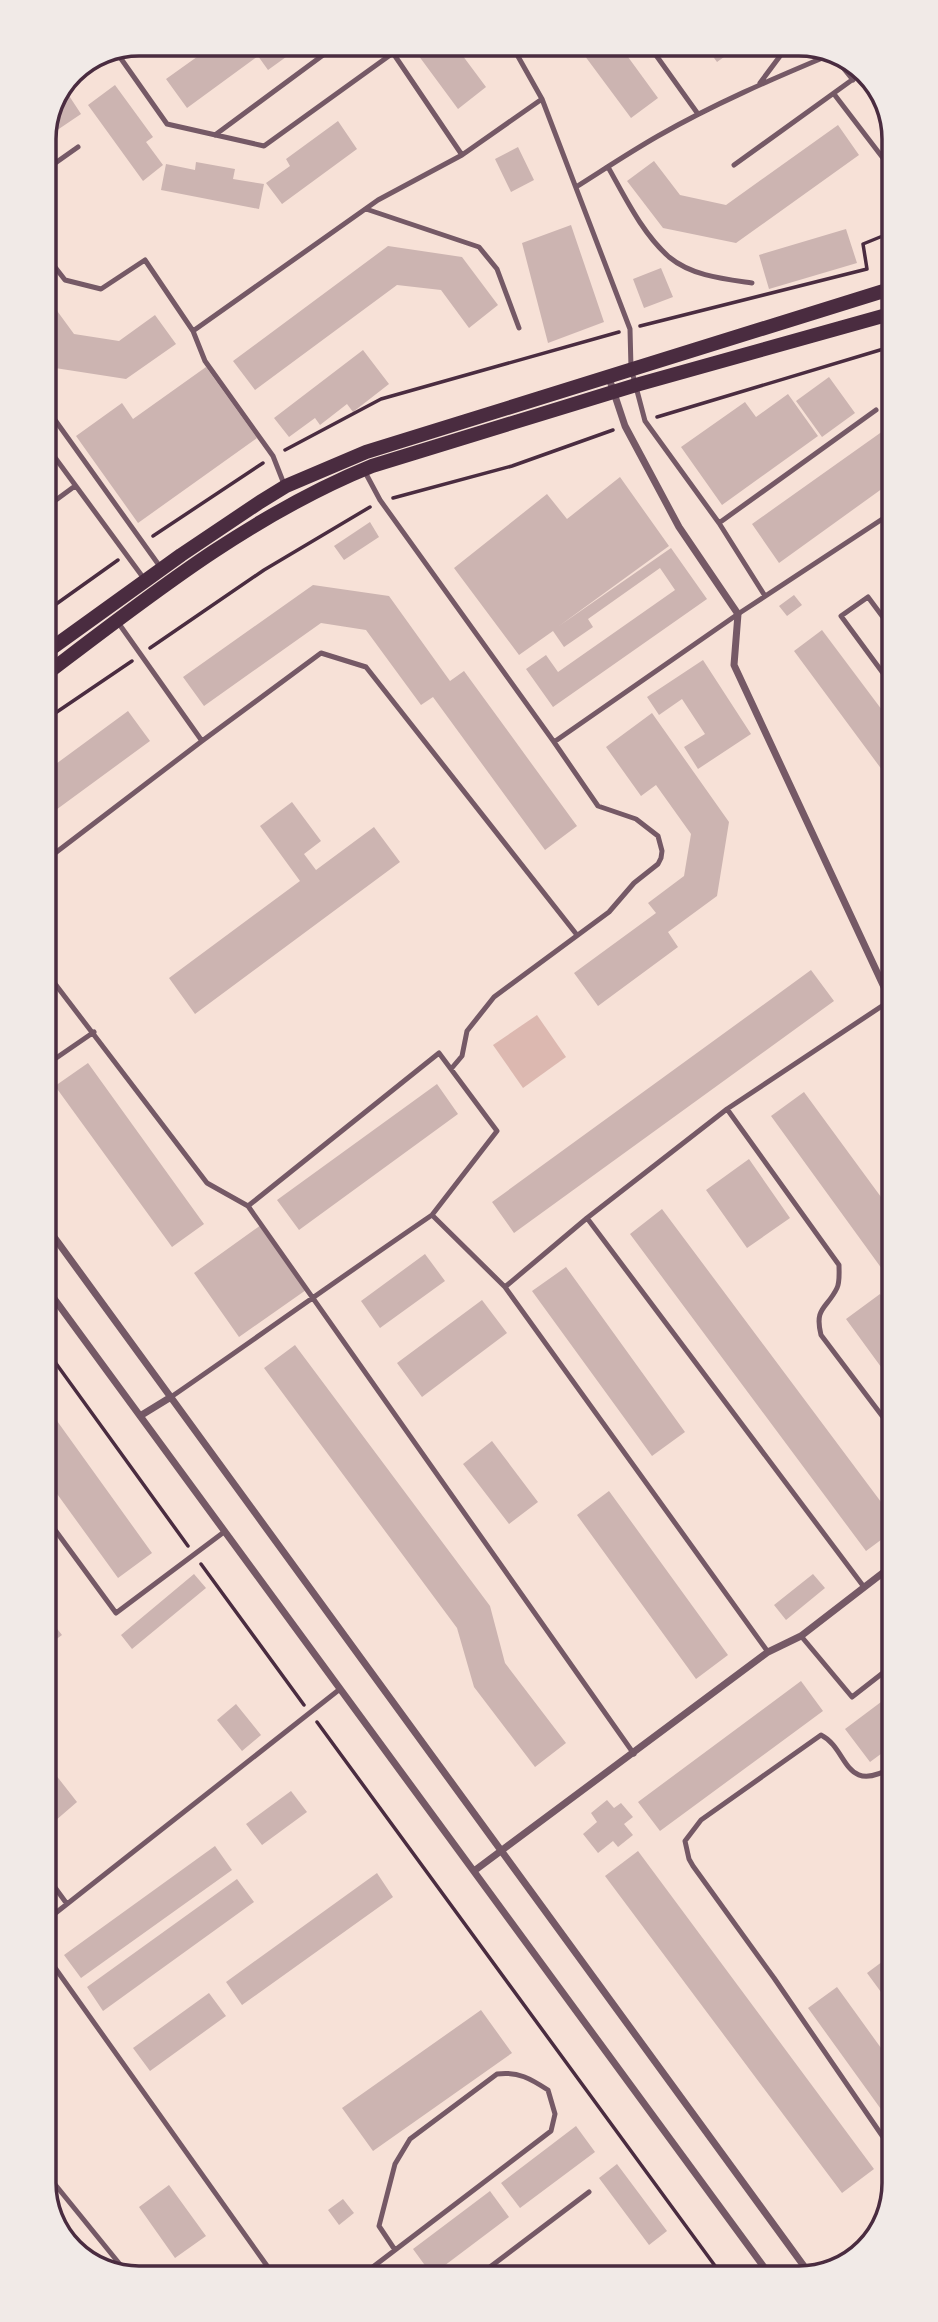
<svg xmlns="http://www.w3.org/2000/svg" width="938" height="2322" viewBox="0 0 938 2322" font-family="'Fira Sans',sans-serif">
<rect width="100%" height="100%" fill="#f7e1d7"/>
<path fill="#dcb8b0" d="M537,1015l29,42 -43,31 -30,-43z"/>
<path fill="#ccb4b1" d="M215,44h89l-36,26 -10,-14 -71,52 -21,-29z
M410,44h44l32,43 -28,22z
M576,44h32l5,7 7,-5 38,52 -27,20z
M704,44h38l-25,18z
M115,85l38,52 -7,5 17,23 -20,16 -55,-76z
M64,88l17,26 -37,25v-6z
M338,121l19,28 -75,55 -16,-21 24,-17 -4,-7z
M838,125l21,30 -123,88 -73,-15 -36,-47 27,-20 26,34 46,10z
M518,147l16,33 -23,12 -16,-33z
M196,162l39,7 -2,10 31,5 -5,25 -98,-19 5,-26 29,6z
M571,225l33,97 -56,21 -26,-100z
M846,229l11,34 -88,26 -10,-34z
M388,246l74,11 36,48 -29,23 -28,-38 -44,-5 -142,105 -22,-29z
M661,268l12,29 -29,11 -11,-29z
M44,293l30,41 45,7 36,-26 21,29 -50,35 -71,-11 -11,-14z
M363,350l26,34 -36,28 -6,-8 -27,21 -5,-7 -26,19 -15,-19z
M206,367l51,71 -119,85 -62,-87 46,-33 11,16z
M829,377l26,36 -33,24 -26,-36z
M788,394l30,42 -96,69 -41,-58 64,-45 11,15z
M890,426v57l-111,80 -27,-39z
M620,477l49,69 -110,80 112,-78 36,51 -154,108 -27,-38 20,-14 12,17 117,-82 -15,-22 -72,51 5,8 -29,20 -11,-16 -34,24 -65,-87 93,-74 20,25z
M370,522l9,15 -35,23 -10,-14z
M313,585l76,11 61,85 14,-10 113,155 -32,24 -112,-153 -12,8 -55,-75 -45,-7 -117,83 -21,-29z
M794,595l8,10 -15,11 -8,-10z
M822,630l69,92v60l-97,-131z
M703,660l48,74 -53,35 -14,-22 21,-13 -23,-35 -23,16 -12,-18z
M128,711l22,30 -105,77v-46z
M652,713l77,109 -12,74 -49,36 10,15 -80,59 -24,-33 82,-60 -8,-10 36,-27 7,-42 -35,-49 -15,11 -35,-49z
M292,802l29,39 -17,13 12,16 58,-43 26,35 -205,152 -26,-36 131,-97 -40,-55z
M811,970l23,31 -320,232 -22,-31z
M88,1063l116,161 -32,23 -117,-161z
M437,1084l21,30 -159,116 -22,-30z
M804,1092l88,120v66l-2,2 -119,-164z
M749,1159l41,59 -43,30 -41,-58z
M662,1209l231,309v13l-27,20 -236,-317z
M261,1225l45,65 -67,47 -45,-64z
M425,1254l20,27 -65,47 -19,-27z
M566,1267l119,165 -33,24 -120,-165z
M880,1294l12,17v71l-46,-63z
M482,1300l25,33 -85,64 -25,-34z
M295,1345l195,261 15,57 61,80 -31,24 -61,-80 -17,-59 -193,-260z
M47,1407l105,146 -34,25 -71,-98z
M492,1441l46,61 -29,22 -46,-60z
M609,1491l119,164 -32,24 -119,-164z
M194,1574l12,14 -74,61 -11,-14z
M813,1574l12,14 -39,32 -12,-15z
M47,1616l15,19 -15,11z
M801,1681l22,30 -163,120 -22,-29z
M893,1693v52l-23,17 -25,-33z
M236,1704l25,31 -19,16 -25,-31z
M48,1765l29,37 -29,25z
M291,1791l16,21 -45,33 -16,-21z
M607,1800l7,8 7,-5 12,14 -9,7 9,11 -15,12 -5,-6 -15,12 -15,-19 14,-12 -6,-9z
M215,1846l17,24 -151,108 -17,-23z
M638,1851l236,318 -32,24 -237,-317z
M377,1873l16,24 -151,108 -16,-23z
M237,1879l17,23 -151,109 -16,-24z
M894,1953v53l-2,1 -25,-34z
M837,1987l57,79v38l-11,8 -75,-104z
M209,1993l17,23 -76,55 -17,-23z
M481,2010l31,43 -139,98 -31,-43z
M576,2126l19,26 -75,56 -19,-25z
M617,2164l50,67 -18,14 -50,-67z
M169,2185l37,51 -31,22 -36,-51z
M490,2191l19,26 -77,58 -19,-26z
M343,2199l11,14 -15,12 -11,-15z
M230,2266l8,11h-24z"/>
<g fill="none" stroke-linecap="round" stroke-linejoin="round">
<path stroke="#4a2c40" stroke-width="3.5" d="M640,326l227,-57 -4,-25 27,-11
M657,417l233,-70
M285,450l96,-51 238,-67
M393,498l119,-32 101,-36
M153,536l110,-73
M45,612l73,-52
M150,648l114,-78 106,-63
M45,720l87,-59
M47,1351l141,195
M201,1564l103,141
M317,1722l404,552"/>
<path stroke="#755966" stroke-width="5" d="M511,44l31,55 88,230 1,39 14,53 74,102 46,73
M648,44l50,70
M117,53l50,71 97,22 129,-93 69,102
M760,83l29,-39
M834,94l52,68 3,-3
M215,135l123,-91
M734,165l129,-93
M608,167c17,30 34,66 61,90 23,19 55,22 83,26
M44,171l34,-24
M576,187c27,-17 54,-35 82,-51 56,-32 114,-57 174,-82l21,26
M366,209l113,38 18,22 22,59
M44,253l21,27 36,9 44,-29 48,71 12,30 68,95 11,28
M193,331l185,-131 84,-45 80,-56
M45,406l116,162
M45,444l100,136
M365,472l15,28 174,242
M45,508l30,-22
M719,523l157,-113
M117,621l85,120
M891,628l-23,-31 -27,19 50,68
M46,860l156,-119 119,-88 45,14 211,268
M46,972l161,211 41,23 191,-153 58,78 -65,84
M891,1001l-7,20 8,24
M46,1065l48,-33
M451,1069l11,-13 5,-25 27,-34 115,-85 25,-29 24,-19 3,-6 1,-7 -4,-15 -22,-17 -38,-13 -44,-64 184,-128 152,-100
M727,1109l112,156c0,7 1,17 -2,23 -10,21 -23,19 -16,47l71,94
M248,1206l386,548
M587,1218l277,369
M505,1287l263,365
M171,1397c87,-60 173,-122 261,-182l73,72 82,-69 140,-109 164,-109
M47,1519l69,94 108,-81
M801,1636l51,61 41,-32
M893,1767c-50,29 -44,-18 -72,-32l-120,85 -16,21 4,18 4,7 81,112 120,175
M48,1878l19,26
M48,1919l292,-230
M48,1958l227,319
M49,2177l82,101
M361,2276l190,-145 4,-17 -7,-24c-17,-11 -30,-19 -51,-16l-87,65 -15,25 -16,62 16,24
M478,2276l111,-84"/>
<path stroke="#755966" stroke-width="7" d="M608,375l17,51 54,101 59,87 -4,51 157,337
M46,1226l763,1047
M47,1289l722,985
M140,1416l31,-19
M474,1871l294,-219 33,-16 92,-71"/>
<path stroke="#4a2c40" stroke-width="14" d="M45,653l136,-98 79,-53 26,-16 80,-34 524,-163
M45,675c104,-79 206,-160 327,-209l264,-81 254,-71"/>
</g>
<path d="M0 0H938V2322H0ZM139 56H799A83 83 0 0 1 882 139V2183A83 83 0 0 1 799 2266H139A83 83 0 0 1 56 2183V139A83 83 0 0 1 139 56Z" fill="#f1eae7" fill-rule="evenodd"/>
<path fill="none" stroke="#4a2c40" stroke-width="3.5" d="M139 56H799A83 83 0 0 1 882 139V2183A83 83 0 0 1 799 2266H139A83 83 0 0 1 56 2183V139A83 83 0 0 1 139 56Z"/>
</svg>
